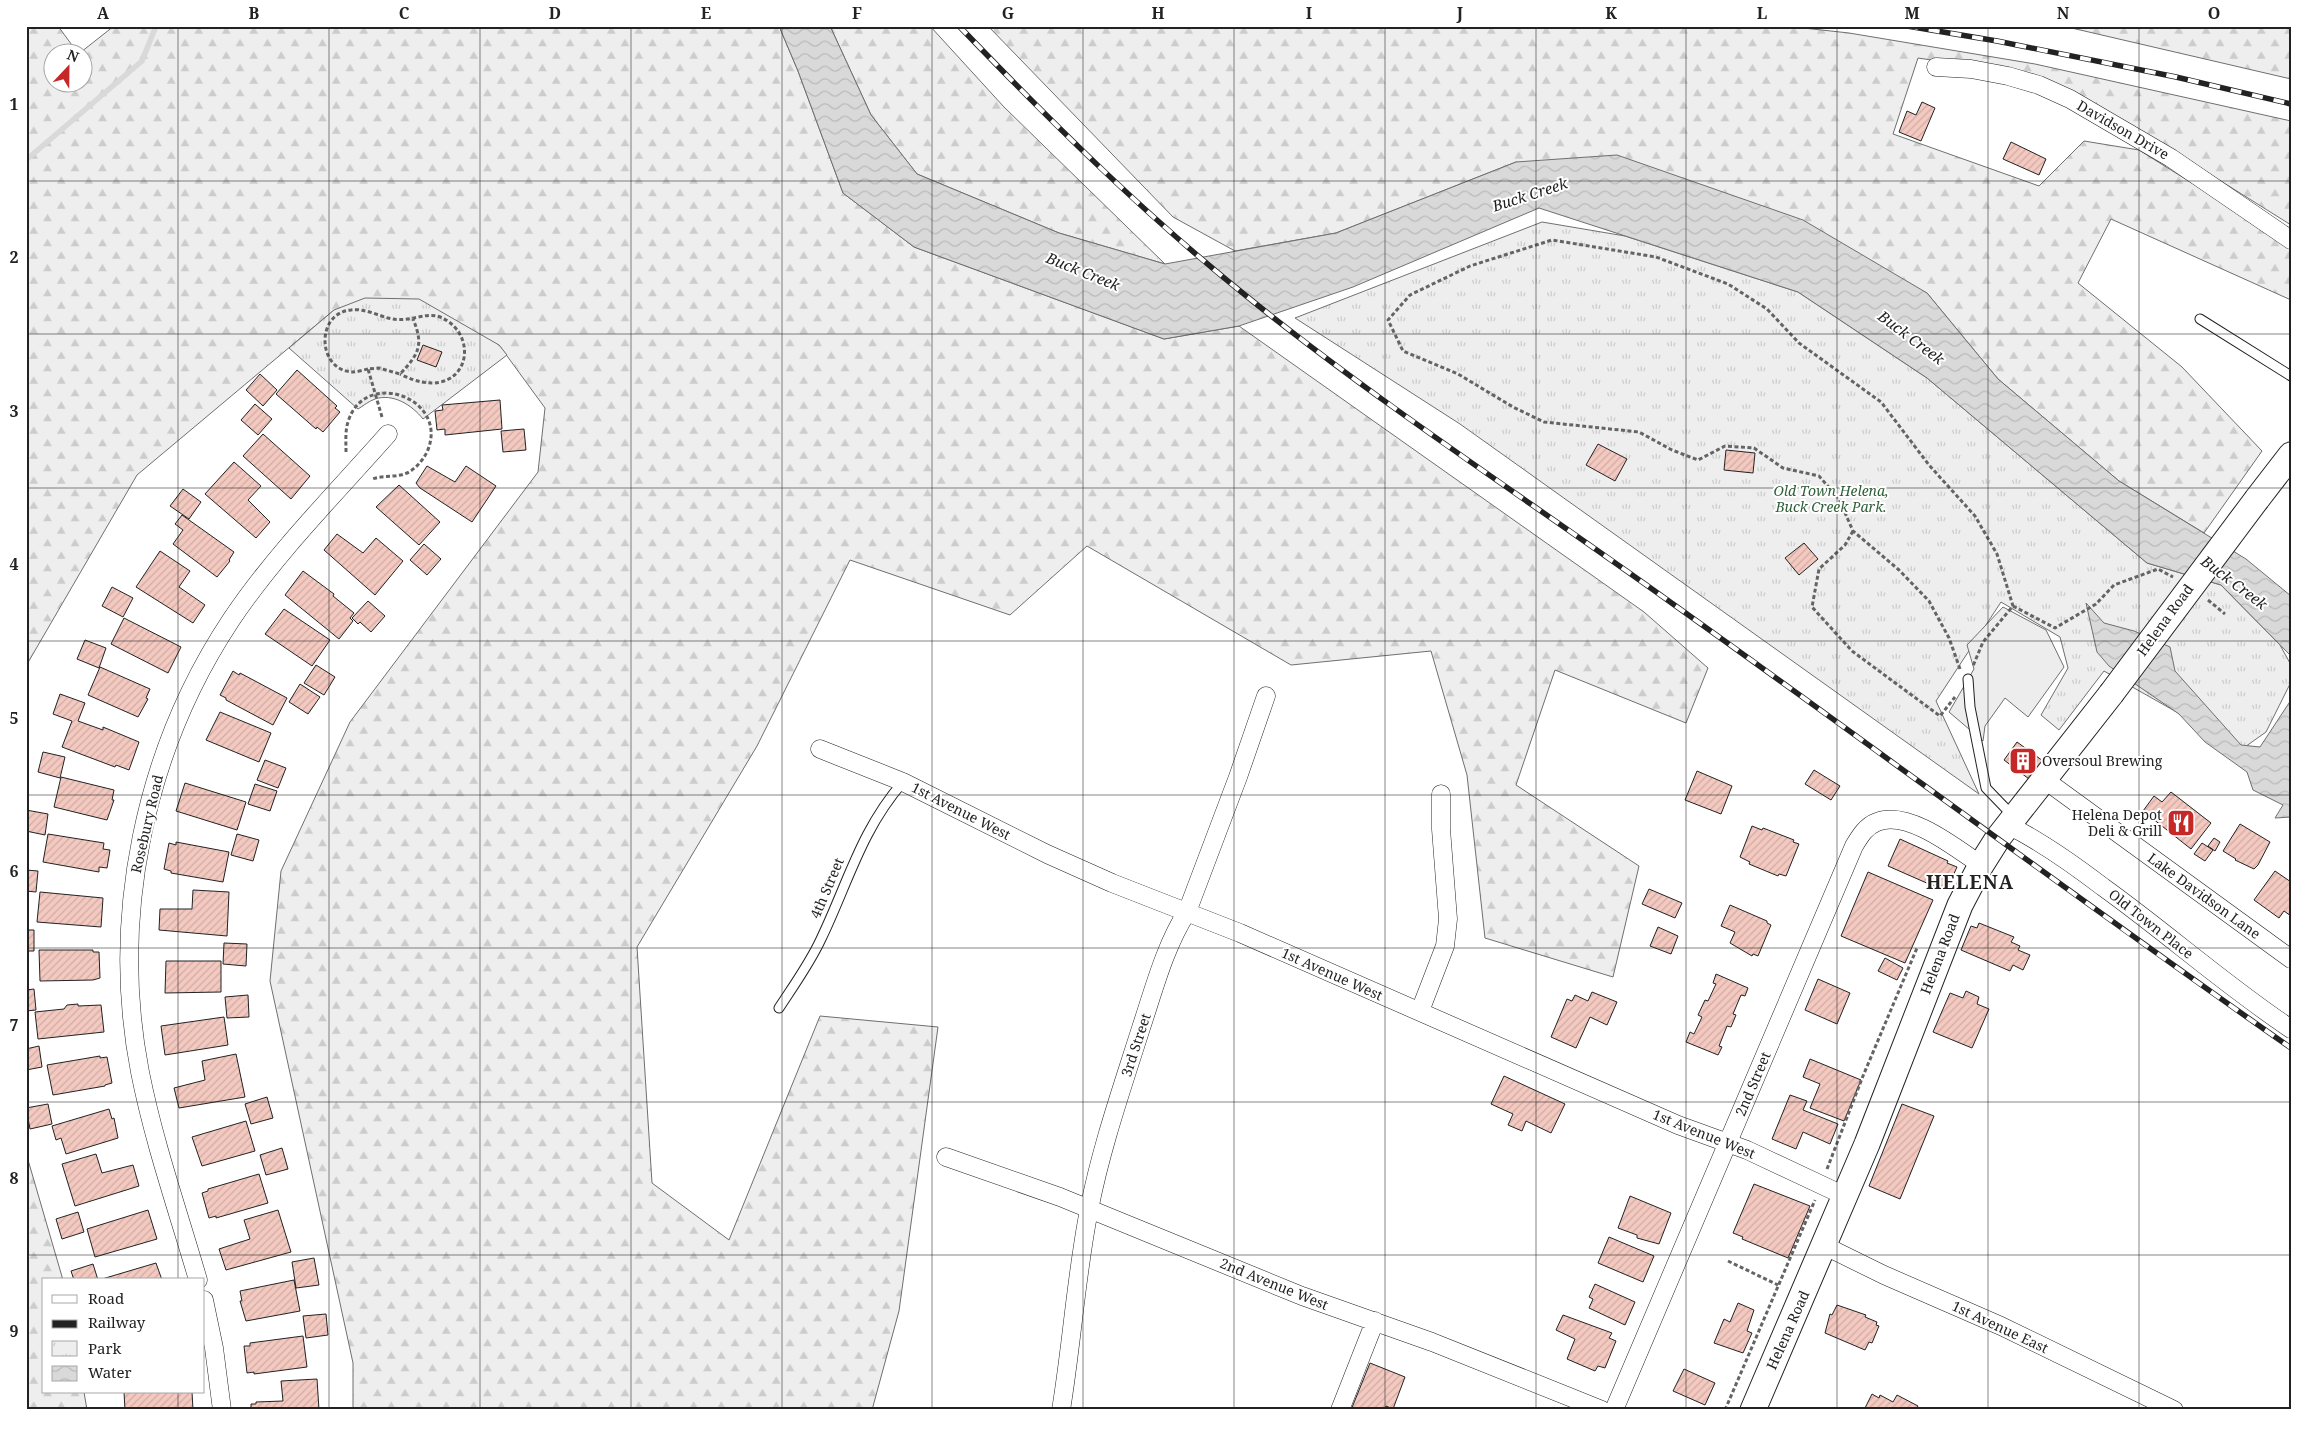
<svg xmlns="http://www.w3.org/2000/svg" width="2317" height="1436" viewBox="0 0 2317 1436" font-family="'Noto Serif',serif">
<defs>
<pattern id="forest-firs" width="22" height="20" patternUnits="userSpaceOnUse" patternTransform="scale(1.25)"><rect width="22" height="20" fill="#eee"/><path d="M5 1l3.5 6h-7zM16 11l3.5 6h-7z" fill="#ccc"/></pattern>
<pattern id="park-tufts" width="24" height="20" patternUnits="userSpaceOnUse" patternTransform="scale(1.25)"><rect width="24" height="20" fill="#eee"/><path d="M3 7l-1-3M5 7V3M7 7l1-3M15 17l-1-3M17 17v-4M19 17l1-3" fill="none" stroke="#ccc"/></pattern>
<pattern id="water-waves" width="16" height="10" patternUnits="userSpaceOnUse" patternTransform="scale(1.25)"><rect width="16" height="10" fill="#d9d9d9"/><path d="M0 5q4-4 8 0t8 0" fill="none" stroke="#bababa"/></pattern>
<pattern id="building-hatch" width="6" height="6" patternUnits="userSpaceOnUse" patternTransform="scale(1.25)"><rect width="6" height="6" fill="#f3c9c0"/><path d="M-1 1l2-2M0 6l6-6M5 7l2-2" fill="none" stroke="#d0aca5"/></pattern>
</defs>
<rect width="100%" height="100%" fill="#fff"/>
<path fill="url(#forest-firs)" stroke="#6f6f6f" d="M26,26h32l19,26h-25v30h30l-1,-30 33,-26h665l19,45 45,122 71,54 250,92 75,-13 405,286 64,56 -22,55 -131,-53 -39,115 123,81 -26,111 -128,-39 -18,-163 -36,-124 -140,14 -204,-119 -77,69 -160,-55 -93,186 -120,201 15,236 77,57 91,-224 118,11 -39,284 -27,99h-519v-47l-83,-382 11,-110 69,-149 188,-250 7,-64 -46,-63 -165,-35 -197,165 -111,191z
M830,26h100l74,81 161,157 -106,-31 -142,-59 -46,-59z
M988,26h797l64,7 186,31 256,57v104l-142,-89 -118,-61 -113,-17 -25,76 146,52 45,-45 55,9 152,95v55l-180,-81 -33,64 104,84 80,84 -58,82 -85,-52 -121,-102 -71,-86 -411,-131 -180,71 -101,18 -62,-34z
M2063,26h228v53z
M26,1153l37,127h-19v112h40l3,18h-61z"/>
<path fill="url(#park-tufts)" stroke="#6f6f6f" d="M1542,222l83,14 173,56 129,86 220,185 74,22 59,60 11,20v17l-25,50 -24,17 -138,-78 -45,59 -18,-15 27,-47 -8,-31 -59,-35 -65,99 43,93 -519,-370 -165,-106z
M365,298l54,1 80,46 8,10 -84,64c-11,-14 -30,-26 -48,-20 -6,2 -12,7 -17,10l-69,-61 45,-38z"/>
<path fill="#ededed" stroke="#6f6f6f" d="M2003,607l43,23 18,37 -36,50 -23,-19 -20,28 -2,15 -34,-29 25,-43 -7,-24z"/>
<path fill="url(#water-waves)" stroke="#6f6f6f" d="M779,26h51l41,89 46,59 142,59 106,31 171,-31 180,-71 101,-7 186,65 124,73 71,86 121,102 127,78 45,37v60l-70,-71 -74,-22 -220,-185 -129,-86 -259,-84 -186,79 -114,39 -75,13 -250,-92 -71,-54 -45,-122z
M2086,603l18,20 30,8 36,16 5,24 66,74 19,2 31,-47v117l-16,1 8,-13 -30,-15 -6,-18 -42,-30 -26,-28 -70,-48 -12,-14z"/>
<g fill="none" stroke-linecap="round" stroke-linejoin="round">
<path stroke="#d9d9d9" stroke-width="5.5" d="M26,160l116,-99 14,-35"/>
</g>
<path fill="url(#building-hatch)" stroke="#222" d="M1922,102l13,6 -14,33 -22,-9 8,-21 9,4z
M2011,142l35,17 -7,16 -36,-16z
M423,345l19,7 -6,15 -19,-7z
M297,370l40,36 -2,2 5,4 -17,20 -6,-5 -1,2 -40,-35z
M260,374l17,16 -14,16 -17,-16z
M500,400l2,29 -57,6v-6l-8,1 -2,-19 8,-1 -1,-5z
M255,404l17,15 -14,16 -17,-15z
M524,429l2,21 -23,2 -2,-21z
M263,434l47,42 -19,23 -48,-43z
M1598,444l29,15 -12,22 -29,-16z
M1726,450l29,3 -2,20 -29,-3z
M234,462l27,24 -13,14 22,22 -14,16 -51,-44z
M427,466l28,16 11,-16 30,20 -24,36 -52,-34 -4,-5z
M399,485l41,37 -21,23 -43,-38z
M183,489l18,13 -12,17 -19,-13z
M182,515l52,37 -5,8 1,1 -13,16 -44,-33 10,-14 -8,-6z
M337,534l26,19 13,-15 27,23 -28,34 -51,-45z
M1804,543l14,16 -19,16 -14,-17z
M424,544l17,15 -14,16 -17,-15z
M160,551l30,20 -11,16 26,18 -12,18 -57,-36z
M303,571l31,23 -1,2 21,17 -4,5 3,3 -14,18 -54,-44z
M112,587l21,11 -10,19 -21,-11z
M368,601l17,15 -14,16 -11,-10 -2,2 -6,-6z
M284,609l46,31 -18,26 -47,-32z
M124,618l57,29 -13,26 -57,-29z
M85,640l21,8 -7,20 -22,-9z
M316,665l19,12 -11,18 -20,-12z
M100,667l50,22 -4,9 2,1 -10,18 -50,-22z
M233,671l6,4 1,-2 47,25 -14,27 -47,-25v-2l-6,-3z
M300,684l20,13 -12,17 -19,-12z
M60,694l25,9 -7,18 25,9v-3l36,15 -10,28 -13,-5 -1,2 -53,-20 10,-26 -19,-7z
M220,712l51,21 -12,29 -53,-22z
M2017,742l26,19 -14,18 -25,-19z
M43,752l22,5 -5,21 -22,-6z
M265,760l21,8 -8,20 -21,-8z
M1814,770l26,16 -9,14 -26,-16z
M1697,771l35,15 -11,28 -36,-14z
M61,777l53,13 -2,10h2l-7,20 -53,-13z
M185,783l61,19 -9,28 -61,-19z
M255,784l22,7 -7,20 -22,-7z
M2171,792l40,31 -20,26 -48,-38 11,-15 8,6z
M26,810l22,4 -3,21 -19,-4z
M2240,824l30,18 -12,23 -4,4 -19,-9 1,-1 -13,-8z
M1752,826l10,4 1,-2 31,12 -1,2 6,2 -13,32 -7,-2 -1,2 -29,-12 1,-2 -10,-5z
M48,834l56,9 -1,6 7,1 -3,18 -8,-1v5l-56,-10z
M237,834l22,6 -6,21 -22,-6z
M2214,838l6,4 -5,9 -7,-5z
M1900,839l48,22 -1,2 10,4 -10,22 -8,-4 -1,3 -50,-22z
M176,842l53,10 -6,30 -52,-9v-2l-7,-2 5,-26 7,2z
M2202,843l11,7 -8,11 -11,-7z
M26,870l12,1 -2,21 -10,-1z
M2275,871l16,11v34l-7,-5 -5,7 -25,-18z
M1868,872l65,28 -28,63 -64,-27z
M1649,889l33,14 -7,15 -33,-14z
M193,890l36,2 -2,44 -68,-6 1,-21h32z
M40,892l63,6 -2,29 -64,-5z
M1730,905l37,16v2l4,2 -13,31 -5,-2 -1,2 -22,-13 5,-11 -14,-6z
M1979,923l35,14 -3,5 9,4 -2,4 12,5 -7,15 -10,-5 -3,6 -49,-21 10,-24 6,2z
M1658,927l20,9 -7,18 -21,-8z
M26,930h8v21h-8z
M224,943l23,1 -1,22 -23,-2z
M39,950h54v2h6l1,26 -7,2 -53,1z
M1885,958l18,10 -6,12 -19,-9z
M166,961h55v31l-56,1z
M1716,974l32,14 -3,8 -4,-1 -8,19 3,1 -5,12 -4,-1 -8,20 3,1 -4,8 -32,-13 4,-10 4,2 8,-17 -4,-2 7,-15 3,1 8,-17 -3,-1z
M1818,979l32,14 -13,31 -32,-14z
M34,989l2,21 -10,1v-21z
M1966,991l13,6 -2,7 12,5 -17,39 -39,-16 17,-39 13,5z
M1592,992l25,10 -10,23 -17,-8 -14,31 -25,-11 16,-38 5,2 3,-6 13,6z
M248,995l1,22 -22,1 -2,-21z
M78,1004v2l23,-1 3,27 -66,7 -3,-27 29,-3 3,-4z
M224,1017l4,28 -63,10 -4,-29z
M39,1046l3,21 -16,3v-21z
M236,1054l9,43 -66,11 -5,-20 31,-8 -3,-19z
M100,1056v2l7,-1 5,26 -7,2v1l-52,9 -6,-30z
M1810,1059l51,21 -17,41 -34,-13 10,-24 -17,-7z
M1504,1076l61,28 -14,29 -25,-12 -4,10 -14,-6 5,-11 -22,-10z
M1790,1095l17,6 -4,9 35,14 -8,20 -27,-12 -7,17 -24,-10z
M267,1097l6,21 -22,6 -6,-20z
M48,1104l4,20 -22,5 -4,-21z
M1902,1104l32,12 -34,83 -31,-13z
M109,1109l3,10 2,-1 4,20 -52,16 -5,-16 -5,2 -4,-14z
M246,1121l9,30 -53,15 -10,-29z
M282,1148l6,21 -22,6 -6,-20z
M96,1154l6,19 31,-8 6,21 -64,20 -13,-42z
M259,1174l9,29 -52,15v-2l-7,2 -7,-25 6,-2v-2z
M1754,1184l56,22 -22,52 -46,-19 1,-2 -10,-4z
M1630,1196l41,17 -12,31 -22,-6v-3l-19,-7z
M148,1210l9,29 -62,18 -8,-28z
M278,1210l13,42 -65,18 -7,-21 31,-10 -6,-19z
M78,1212l6,20 -22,7 -6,-20z
M1609,1237l45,19 -11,26 -45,-19z
M314,1258l5,27 -23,3 -4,-26z
M156,1263l6,17h-59l-1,-1z
M93,1264l5,16h-24l-3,-9z
M294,1280l6,31 -54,10 -6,-20h2l-2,-10z
M1595,1284l40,18 -10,23 -36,-17 4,-9 -4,-2z
M1738,1303l16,7 -7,21 5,2 -9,20 -29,-10 10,-24 6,3z
M1837,1305l29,10 -1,2 12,5 -1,3 3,1 -7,17 -3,-1 -4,8 -40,-17 5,-19 2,1z
M326,1314l2,21 -22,3 -3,-22z
M1563,1315l49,18 -3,5 7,3 -11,27 -7,-2 -3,5 -28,-12 8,-20 -19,-9z
M303,1336l4,31 -53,7v-2l-7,1 -3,-27h6v-3z
M1370,1363l35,14 -12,32 -7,-3 -1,4h-34z
M1684,1369l31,14 -10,22 -32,-14z
M317,1379l2,31h-68v-6h5v-2l27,-1 -2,-20z
M124,1392h68l1,18h-68z
M1872,1394l7,4 1,-3 13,7 4,-7 21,11 -2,4h-52z"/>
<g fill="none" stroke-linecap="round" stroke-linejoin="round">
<defs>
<path id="service" d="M2200,319l91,57
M1968,679l2,28 16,81 26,27
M779,1008c15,-23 31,-45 42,-69 27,-56 40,-109 82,-157"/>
<path id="minor" d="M1936,67l35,2 37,7 31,9 31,14 101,59 120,82
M820,749l83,33 144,72 65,29 128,50 438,192 69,25 98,46
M2045,780l246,179
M2008,825c34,17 65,39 95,62 64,46 122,98 188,142
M1420,1011l25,-65 3,-27 -7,-90v-35
M946,1157l114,40 242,99 130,46 170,68
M1825,1246l59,29 117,51 173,84
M198,1280c-20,-69 -44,-137 -58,-208 -30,-154 4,-321 91,-452 45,-67 104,-126 157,-186
M204,1300l10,48 8,62
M1061,1410c11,-67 15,-134 28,-200 12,-62 33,-122 52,-182 13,-39 24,-82 46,-116l51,-135 28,-81
M1340,1410l35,-89
M1614,1410l240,-564c6,-10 12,-20 23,-24 31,-13 80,27 104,43"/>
<path id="secondary" d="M2257,499l34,-44
M1753,1410l114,-266 93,-239 21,-40 17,-27 113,-144"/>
</defs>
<use href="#service" stroke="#222" stroke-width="11"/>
<use href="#minor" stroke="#222" stroke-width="19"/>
<use href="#secondary" stroke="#222" stroke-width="27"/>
<path stroke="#646464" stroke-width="3" stroke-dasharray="4 2.5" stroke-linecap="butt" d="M368,369c-5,1 -11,3 -15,3 -36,-1 -38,-59 -2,-62 12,-2 26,5 37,8 21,6 36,-7 52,-1 45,19 26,91 -40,57
M382,417l-14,-48 11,-1 21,6c19,-20 24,-29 13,-55
M346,452c0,-10 -1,-21 2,-30 16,-55 103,-24 79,30 -4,8 -10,15 -18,20 -11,6 -25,3 -37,7
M1853,531l-8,14 -26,24 -7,38 40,44 88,65 15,-19
M2208,600l17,14
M2013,606l42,22 41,-24 18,-19 44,-16 15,8
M1960,669l-11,-31 -20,-37 -30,-31 -46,-39 -14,-32 -20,-23 -36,-8 -29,-20 -29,-2 -27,14 -26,-10 -33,-18 -95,-10 -31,-15 -55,-33 -55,-23 -15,-31 22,-25 60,-29 82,-26 104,17 72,27 39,25 32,34 82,59 48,63 46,51 22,38 16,52 -30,36 -10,24
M1827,1169l36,-93 54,-128
M1728,1261l50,24
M1725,1410l90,-210"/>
<use href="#service" stroke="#fff" stroke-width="9"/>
<use href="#minor" stroke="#fff" stroke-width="18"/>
<use href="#secondary" stroke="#fff" stroke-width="25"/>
<defs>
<path id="rail" d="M959,26c95,99 188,191 296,277 134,107 279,201 418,301 206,147 410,299 618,444
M1907,26l90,15 179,36 115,27"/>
</defs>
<use href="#rail" stroke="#222" stroke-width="5.5"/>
<use href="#rail" stroke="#fff" stroke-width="4" stroke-dasharray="11" stroke-linecap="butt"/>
<defs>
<path id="secondary-bridge" d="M2111,694l146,-195"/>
</defs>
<use href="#secondary-bridge" stroke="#222" stroke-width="27" stroke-linecap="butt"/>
<use href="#secondary-bridge" stroke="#fff" stroke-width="25"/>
</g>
<path fill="none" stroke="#222" stroke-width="1" stroke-opacity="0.55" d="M178,26v1254M329,26v1384M480,26v1384M631,26v1384M782,26v1384M932,26v1384M1083,26v1384M1234,26v1384M1385,26v1384M1536,26v1384M1686,26v1384M1837,26v1384M1988,26v1384M2139,26v1384M26,181h2265M26,334h2265M26,488h2265M26,641h2265M26,795h2265M26,948h2265M26,1102h2265M26,1255h2265M178,1392v18"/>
<defs>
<symbol id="building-square" viewBox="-11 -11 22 22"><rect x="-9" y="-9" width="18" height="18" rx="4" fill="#c62828" stroke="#fff"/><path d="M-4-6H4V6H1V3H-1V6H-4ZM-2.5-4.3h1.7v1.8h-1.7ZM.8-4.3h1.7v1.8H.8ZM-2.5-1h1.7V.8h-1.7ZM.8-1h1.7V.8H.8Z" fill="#fff"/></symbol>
<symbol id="restaurant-square" viewBox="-11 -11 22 22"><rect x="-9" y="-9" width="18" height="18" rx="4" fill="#c62828" stroke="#fff"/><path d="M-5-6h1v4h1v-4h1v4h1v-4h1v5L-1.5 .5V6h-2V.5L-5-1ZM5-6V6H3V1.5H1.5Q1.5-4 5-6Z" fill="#fff"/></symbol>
</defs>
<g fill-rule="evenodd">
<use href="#building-square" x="2007" y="745" width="32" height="32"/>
<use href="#restaurant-square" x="2165" y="807" width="32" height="32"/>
</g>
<g text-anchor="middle" stroke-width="4" stroke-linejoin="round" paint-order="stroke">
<g font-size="14" fill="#222" stroke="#fff">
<text transform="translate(2123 130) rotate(30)" y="5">Davidson Drive</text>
<text transform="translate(2165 620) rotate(-54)" y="5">Helena Road</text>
<text transform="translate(961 811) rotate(27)" y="5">1st Avenue West</text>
<text transform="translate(147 824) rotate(-77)" y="5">Rosebury Road</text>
<text transform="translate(827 888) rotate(-67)" y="5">4th Street</text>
<text transform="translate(2204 896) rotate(36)" y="5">Lake Davidson Lane</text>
<text transform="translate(2151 924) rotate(38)" y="5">Old Town Place</text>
<text transform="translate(1940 954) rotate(-69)" y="5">Helena Road</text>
<text transform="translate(1332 974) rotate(24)" y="5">1st Avenue West</text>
<text transform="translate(1136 1045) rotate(-72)" y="5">3rd Street</text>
<text transform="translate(1753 1084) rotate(-67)" y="5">2nd Street</text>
<text transform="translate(1704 1134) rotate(22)" y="5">1st Avenue West</text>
<text transform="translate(1274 1284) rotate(22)" y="5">2nd Avenue West</text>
<text transform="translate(2000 1327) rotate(25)" y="5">1st Avenue East</text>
<text transform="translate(1788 1330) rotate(-66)" y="5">Helena Road</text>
</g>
<g font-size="14" font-style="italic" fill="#2f5e38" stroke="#fff">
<text x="1831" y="496">Old Town Helena,<tspan x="1831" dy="16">Buck Creek Park.</tspan></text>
</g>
<g font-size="14" fill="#222" stroke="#fff" text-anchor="start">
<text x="2042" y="766">Oversoul Brewing</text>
<text x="2162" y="820" text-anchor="end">Helena Depot<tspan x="2162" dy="16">Deli &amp; Grill</tspan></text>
</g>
<g font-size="15" font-style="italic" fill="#222" stroke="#fff">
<text transform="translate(1530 195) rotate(-18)" y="5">Buck Creek</text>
<text transform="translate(1083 272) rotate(22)" y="5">Buck Creek</text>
<text transform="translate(1911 338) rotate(37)" y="5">Buck Creek</text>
<text transform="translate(2234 583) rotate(37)" y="5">Buck Creek</text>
</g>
<g font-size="19" font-weight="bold" letter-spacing="1" fill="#222" stroke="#fff">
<text x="1970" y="889">HELENA</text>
</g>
</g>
<rect width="2317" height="1436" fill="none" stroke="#ffffff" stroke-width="55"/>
<rect x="42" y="1278" width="162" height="115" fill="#ffffff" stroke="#a7a7a7"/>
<rect x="52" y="1295" width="25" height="8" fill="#ffffff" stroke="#a7a7a7"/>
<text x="88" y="1304" font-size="15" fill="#222222">Road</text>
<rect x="52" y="1320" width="25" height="8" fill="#222222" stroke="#a7a7a7"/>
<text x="88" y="1328" font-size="15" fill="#222222">Railway</text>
<rect x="52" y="1341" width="25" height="15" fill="url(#park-tufts)" stroke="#a7a7a7"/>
<text x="88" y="1354" font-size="15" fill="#222222">Park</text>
<rect x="52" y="1366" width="25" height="15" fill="url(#water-waves)" stroke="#a7a7a7"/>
<text x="88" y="1378" font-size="15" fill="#222222">Water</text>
<g transform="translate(68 68) rotate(22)"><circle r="24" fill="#ffffff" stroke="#a7a7a7"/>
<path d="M0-4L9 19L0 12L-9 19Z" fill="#c62828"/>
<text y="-8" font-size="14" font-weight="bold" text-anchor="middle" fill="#222222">N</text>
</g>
<rect x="28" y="28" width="2262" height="1380" fill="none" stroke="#222" stroke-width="2"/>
<g font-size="16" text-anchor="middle" font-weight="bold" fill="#222">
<text x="103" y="19">A</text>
<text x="254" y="19">B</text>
<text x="404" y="19">C</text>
<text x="555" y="19">D</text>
<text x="706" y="19">E</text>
<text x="857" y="19">F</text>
<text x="1008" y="19">G</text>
<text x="1158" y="19">H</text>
<text x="1309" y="19">I</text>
<text x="1460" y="19">J</text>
<text x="1611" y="19">K</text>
<text x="1762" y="19">L</text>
<text x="1912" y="19">M</text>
<text x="2063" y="19">N</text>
<text x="2214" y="19">O</text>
<text x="14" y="110">1</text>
<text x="14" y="263">2</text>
<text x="14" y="417">3</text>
<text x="14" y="570">4</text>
<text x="14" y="724">5</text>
<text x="14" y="877">6</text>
<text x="14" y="1031">7</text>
<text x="14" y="1184">8</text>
<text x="14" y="1337">9</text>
</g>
</svg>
